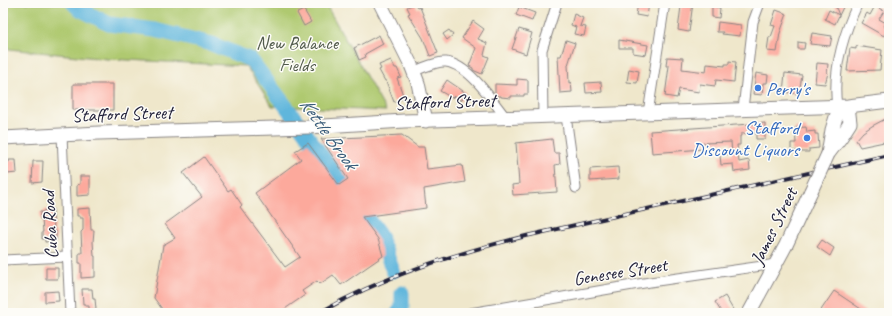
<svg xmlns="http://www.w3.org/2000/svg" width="892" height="316" viewBox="0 0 892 316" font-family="Caveat,sans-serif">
<rect width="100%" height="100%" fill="#fdfcf7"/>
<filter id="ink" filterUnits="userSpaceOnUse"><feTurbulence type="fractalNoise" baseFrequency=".025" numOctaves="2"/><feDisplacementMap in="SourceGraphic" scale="8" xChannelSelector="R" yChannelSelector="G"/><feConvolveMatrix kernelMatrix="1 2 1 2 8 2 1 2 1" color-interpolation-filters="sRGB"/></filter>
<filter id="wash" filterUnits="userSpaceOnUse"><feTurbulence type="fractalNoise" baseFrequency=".012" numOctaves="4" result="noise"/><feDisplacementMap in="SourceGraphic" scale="16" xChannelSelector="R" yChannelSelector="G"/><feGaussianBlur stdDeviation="0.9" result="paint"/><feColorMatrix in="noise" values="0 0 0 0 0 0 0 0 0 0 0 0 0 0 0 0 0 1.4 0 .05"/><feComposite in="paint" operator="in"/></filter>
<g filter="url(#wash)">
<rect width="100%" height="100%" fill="#efe7cb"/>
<path fill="#afc96f" stroke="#687655" d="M3,3h322l61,108 -114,-5 -26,-40 -139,-7 -98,-10 -6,-9z"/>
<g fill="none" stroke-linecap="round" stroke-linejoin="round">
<path stroke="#5fb6dc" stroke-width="15" d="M73,3l5,5 31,16 46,6 57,14 39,16 40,53 89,123 13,35
M398,313l4,-5v-15"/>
</g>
<g id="blocks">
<path fill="#fca99c" d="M638,3h11l-2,14 -11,-2z
M682,3h11l-4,29 -11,-2 3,-24h1z
M834,3h11l-10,21 -10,-5 4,-9 10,5z
M415,4l2,4 3,-1 18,46 -8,3 -7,-18 -15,-24 2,-1 -3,-6z
M712,6l8,2 -1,10 -7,-1z
M875,6l9,5 -5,8 7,4 -2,3 4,2 -4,8 -23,-13 6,-10 3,2z
M519,7l16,6 -3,8 -16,-6z
M304,10l7,12 -7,4 -7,-13z
M776,10l11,4 -7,19 -3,19 -10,-1 2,-14h2l4,-11 -4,-1z
M574,14l9,4 -3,8 6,1 -2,9 -10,-2 2,-7 -5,-2z
M473,21l11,8 -6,10 9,4 -3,12 5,2 -7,17 -7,-3 -2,-1v-2l-4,-2 7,-18 -14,-10z
M718,22l23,3 -1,11 -18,-2 1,-2h-6z
M519,29l13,4 -6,21 -14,-5z
M449,30l4,5 -6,5 -4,-6z
M812,33l20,3 -2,10 -20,-2z
M379,35l4,9 -18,10 1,3 -7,3 -5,-12z
M566,40l9,3 -7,22 1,18 2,-1 1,10 -12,1 -2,-37h3z
M619,40l29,5 -2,10 -13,-2v-5h-14z
M798,42l7,1 -1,6h-6z
M856,46l26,4 -2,20 -33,1 3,-23 6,1z
M667,57l16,1 -1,11 24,3 1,-8 18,2v-2h4v-3l7,1 -2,20 -18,-2 -1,6 -15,-2 -1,8 -20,-3 -2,9 -12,-2 4,-30h-3z
M391,60l4,8h2l4,9 -4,1 7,20 -10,4 -8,-21h-1l-6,-11 2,-1 -2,-4z
M817,63l11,1 -1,9h1l-3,11 -10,-1z
M629,69l10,2 -2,12 -10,-1z
M756,73l12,2 -1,8h-4l-1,12 -9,-1z
M785,73l17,2 -3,19 -16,-2z
M517,79l11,1v14h-4v2h-13v2l-10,-1v-1h-4l-2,-3v-9l22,1z
M447,80l19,13 -5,8 -7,-5 -2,2 -12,-7z
M601,82l1,10 -16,1 -1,-10z
M73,84h40v26h-40z
M889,117v24l-29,6 -4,-7 7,-8 9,-6z
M765,123v16h-9v-6l-15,1v2h-1v9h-3l2,17 10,-2 1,10 -16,2 -1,-8 -12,1 -1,-10 12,-1 -1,-12 -28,1v6l-51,4 -2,-22z
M806,127l1,5 8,-1v3h3l1,14 -10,1v3h-12v-1h-6v-8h5l-1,-15z
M402,135l16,12h6l3,22 35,-4 3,17 -41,7 2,19 -64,9 16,22 5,17 -42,29 -8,-10 -13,9 -3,-3 -15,10 3,4 -26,18h-43l-2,-3 -4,3h-65l-11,-15 9,-53 12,-7 -10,-14 37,-27 -19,-24 21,-16 24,34 3,-2 11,16 -2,2 45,60 15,-10 -45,-64 46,-34 -6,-8 13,-8 31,42 9,-6 -27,-40z
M552,139l2,14h5l1,11 -5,1 2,27 -44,3 -1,-10 7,-1 -3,-41z
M9,160h7l1,13 -10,1v-12h2z
M33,161h10l-1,21 -10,1z
M618,167l1,12 -29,2v-12z
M80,176h10v19l-13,1v-11l3,-1z
M90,208l1,22h3l-1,12 1,14h1v21l-14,1v-15h-2v-10h3l-1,-21 2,-2v-12h-3v-2h-3v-7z
M53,209l1,23 2,-1v9l-1,1 -10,1v-3h-3v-7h1l-1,-13h-2v-7h4v-2z
M822,240l12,8 -4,8 -13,-9z
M46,268h12v11h-12z
M82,289h10l1,10h2l1,10 -7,1v-4h-4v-2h-2z
M58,291l1,10 -14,1v-10z
M834,291l33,22h-48z
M725,296l10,17h-13l-7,-11z"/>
</g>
</g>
<g filter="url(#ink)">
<use href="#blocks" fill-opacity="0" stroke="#888483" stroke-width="1"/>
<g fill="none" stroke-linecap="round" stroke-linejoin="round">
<defs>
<path id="street" d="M414,71c10,-3 22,-10 32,-9 23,3 47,39 60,56
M837,106c-5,-35 6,-71 21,-103
M743,109l10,-87 7,-19
M648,113l17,-110
M566,116l10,72
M543,117l-1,-67 15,-47
M62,135l8,178
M3,260l64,-3
M470,313l180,-31 126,-18"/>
<path id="secondary" d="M380,3l31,62 7,18 8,38
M3,138l96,-5 209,-6 96,-6 444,-15 41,-5
M828,154l13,-17 9,-14 -2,-17
M828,154l4,-24 4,-13 12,-11
M749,313l37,-68 25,-54"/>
</defs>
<use href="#street" stroke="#888483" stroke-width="11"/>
<use href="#secondary" stroke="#888483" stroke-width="15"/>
<use href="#street" stroke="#fff" stroke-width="9"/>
<use href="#secondary" stroke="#fff" stroke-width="13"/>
<defs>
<path id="rail" d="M319,313c64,-37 135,-59 207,-77l363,-81"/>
</defs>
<use href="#rail" stroke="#22223b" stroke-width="4"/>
<use href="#rail" stroke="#fdfcf7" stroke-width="2.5" stroke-dasharray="8" stroke-linecap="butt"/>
<defs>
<path id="secondary-bridge" d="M811,191l17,-37"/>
</defs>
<use href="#secondary-bridge" stroke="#888483" stroke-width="15" stroke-linecap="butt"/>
<use href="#secondary-bridge" stroke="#fff" stroke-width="13"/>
</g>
</g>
<g fill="#3f7fe0" stroke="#fdfcf7" stroke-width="1.5">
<circle cx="758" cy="88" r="4"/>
<circle cx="807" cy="138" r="4"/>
</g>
<g text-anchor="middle" stroke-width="3" stroke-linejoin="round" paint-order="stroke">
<g font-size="19" fill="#535c4d" stroke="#fdfcf7">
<text x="297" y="49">New Balance<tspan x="297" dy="22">Fields</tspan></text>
</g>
<g font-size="19" fill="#366cbe" stroke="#fdfcf7" text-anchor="start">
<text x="766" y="95">Perry's</text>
<text x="799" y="134" text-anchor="end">Stafford<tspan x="799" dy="22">Discount Liquors</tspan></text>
</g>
<g font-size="19" fill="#22223b" stroke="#fdfcf7">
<text transform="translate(445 101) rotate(-2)" y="7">Stafford Street</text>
<text transform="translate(122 113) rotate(-2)" y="7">Stafford Street</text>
<text transform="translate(49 225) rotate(-93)" y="7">Cuba Road</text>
<text transform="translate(773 226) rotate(-64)" y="7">James Street</text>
<text transform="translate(620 271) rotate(-9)" y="7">Genesee Street</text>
</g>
<g font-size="20" font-style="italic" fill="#3a5d7b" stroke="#fdfcf7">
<text transform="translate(329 133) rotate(54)" y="7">Kettle Brook</text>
</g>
</g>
<rect width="892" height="316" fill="none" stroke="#fdfcf7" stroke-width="16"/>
</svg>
